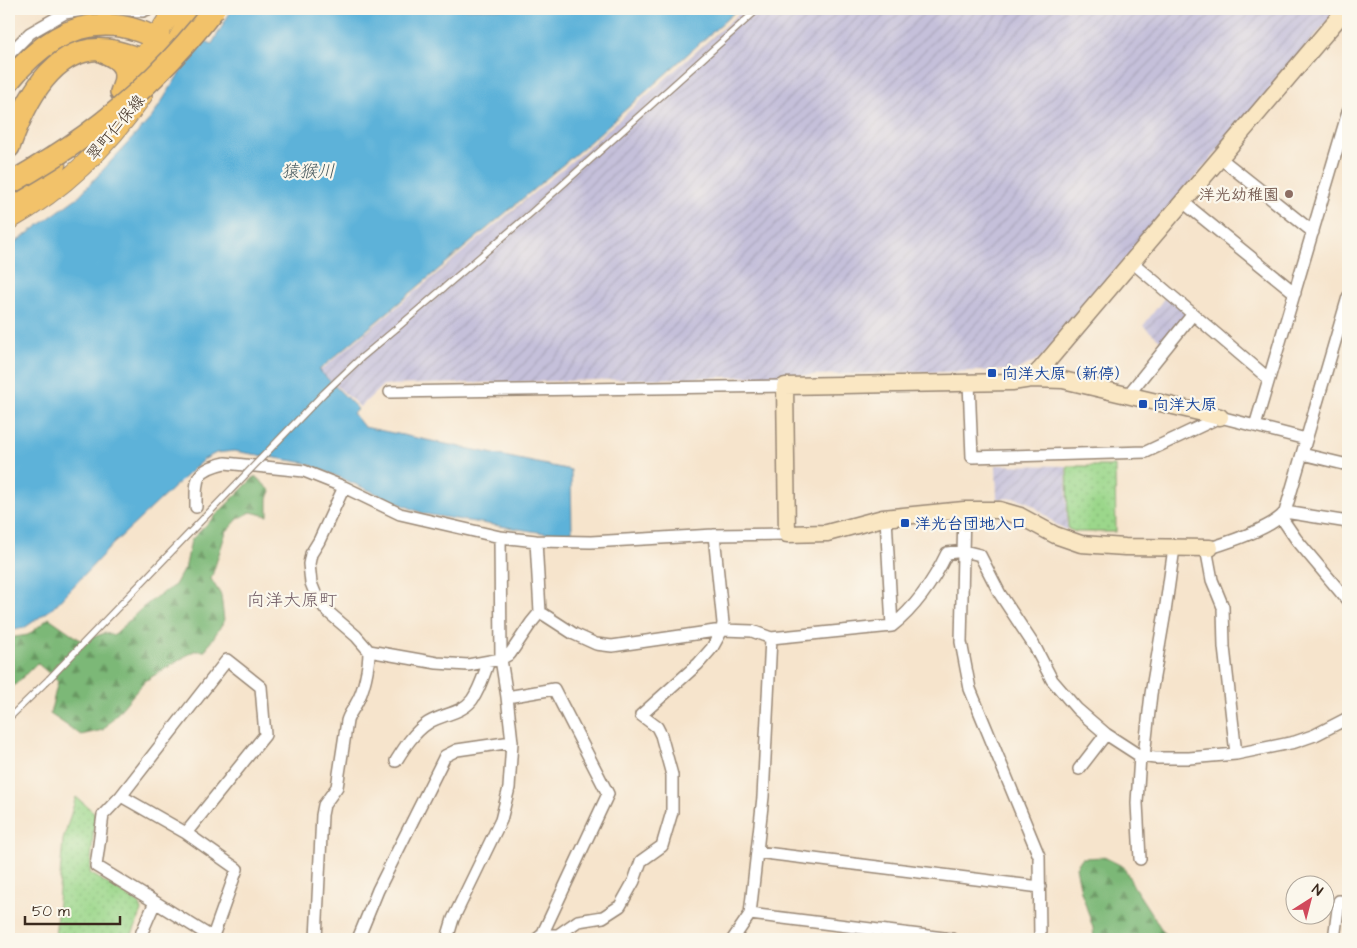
<svg xmlns="http://www.w3.org/2000/svg" width="1357" height="948" viewBox="0 0 1357 948" font-family="'Architects Daughter','Klee One',sans-serif">
<defs>
<pattern id="industrial-furrows" width="10" height="10" patternUnits="userSpaceOnUse" patternTransform="scale(1.25)"><rect width="10" height="10" fill="#c5c0da"/><path d="M-1 1l2-2M0 10L10 0M9 11l2-2" fill="none" stroke="#aaa5bb"/></pattern>
<pattern id="forest-firs" width="22" height="20" patternUnits="userSpaceOnUse" patternTransform="scale(1.25)"><rect width="22" height="20" fill="#7cb877"/><path d="M5 1l3.5 6h-7zM16 11l3.5 6h-7z" fill="#679661"/></pattern>
<pattern id="park-dots" width="8" height="8" patternUnits="userSpaceOnUse" patternTransform="scale(1.25)"><rect width="8" height="8" fill="#9bd78b"/><path d="M2 2h.1M6 6h.1" fill="none" stroke="#86b978" stroke-width="1.8" stroke-linecap="round"/></pattern>
</defs>
<rect width="100%" height="100%" fill="#fbf7ec"/>
<filter id="ink" filterUnits="userSpaceOnUse"><feTurbulence type="fractalNoise" baseFrequency=".02" numOctaves="2"/><feDisplacementMap in="SourceGraphic" scale="10" xChannelSelector="R" yChannelSelector="G"/><feConvolveMatrix kernelMatrix="1 2 1 2 8 2 1 2 1" color-interpolation-filters="sRGB"/></filter>
<filter id="wash" filterUnits="userSpaceOnUse"><feTurbulence type="fractalNoise" baseFrequency=".0096" numOctaves="4" result="noise"/><feDisplacementMap in="SourceGraphic" scale="20" xChannelSelector="R" yChannelSelector="G"/><feGaussianBlur stdDeviation="1.12" result="paint"/><feColorMatrix in="noise" values="0 0 0 0 0 0 0 0 0 0 0 0 0 0 0 0 0 1.4 0 .05"/><feComposite in="paint" operator="in"/></filter>
<g filter="url(#wash)">
<rect width="100%" height="100%" fill="#f6e4cc"/>
<path fill="url(#industrial-furrows)" d="M744,9h594l-296,348 -24,13 -635,15 -23,22 -40,-36 265,-221z
M1166,296l21,18 -23,29 -21,-17z
M996,465l70,1 1,64 -10,-5 -23,-19 -8,-5 -11,-3 -18,1z"/>
<path fill="url(#forest-firs)" stroke="#5c714a" d="M255,476l16,15 -3,7v18l-17,-4 -13,7 -12,13 -15,47 10,16 3,26 -19,30h-11l-49,30 -42,49 -22,5 -31,-21 8,-33 -21,-18 -28,28v-53l19,-3 21,-17 33,23 23,-8 9,2 27,-26 15,-12 19,-12 11,-20 5,-25z
M1104,857l20,10 10,20 34,52h-74l-1,-11 -12,-37 -5,-24 6,-9z"/>
<path fill="url(#park-dots)" stroke="#6b8054" d="M1067,466h48l1,66h-40l-8,-3z
M76,797l19,16 -5,60 49,30 3,8 -12,28h-75l8,-99z"/>
<path fill="#5db2d9" stroke="#4c6e7c" d="M232,9h506l-153,137 -266,224 39,39 -5,4 11,14 207,43 1,64 -28,-1 -120,-19 -118,-51 -72,-12 -18,2 -13,7 -90,84 -60,64 -29,20 -15,3v-384l69,-50 74,-80 49,-78 11,5z"/>
</g>
<g filter="url(#ink)">
<g fill="none" stroke-linecap="round" stroke-linejoin="round">
<defs>
<path id="lane" d="M397,328l134,-115 227,-204
M9,718l40,-39"/>
<path id="street" d="M118,9l25,2 5,-2
M9,54l21,-21 35,-20 24,-4
M1220,158l93,74
M1183,202l112,91
M1132,262l137,117
M969,383l3,74 174,-5 74,-35 86,22
M390,392l395,-6
M1128,395l65,-81
M1255,426l93,-314
M1302,454l46,11
M344,487l-25,54 -8,13 -2,10 2,19 6,15 10,13 29,25 13,15 68,12 31,2 33,-6 9,-5 21,-31 9,-11
M196,507c0,-28 -2,-37 29,-44l79,8 40,16 56,27 100,23 36,4 55,1 123,-7 73,-1
M964,510l-3,132 9,47 69,167 1,83
M1285,512l63,10
M1281,517l15,22 52,62
M886,518l6,108
M536,541l4,71 34,22 22,10 16,2 110,-16 30,1 19,7 121,-12c24,-19 42,-46 55,-73l17,-2 16,4 20,39 35,53 17,33 25,29 29,25 34,22 15,2h34l47,-4 59,-12 20,-7 33,-17
M1206,548l6,32 11,27 1,40 12,107
M1210,548c19,-6 64,-21 75,-36l63,-215
M507,697l47,-8 54,105 -66,141 -5,4
M1144,756l7,-62 14,-82 9,-64
M396,761c8,-13 18,-29 32,-38 14,-9 33,-9 44,-23 8,-11 12,-26 17,-39
M1079,769l27,-35
M121,796l65,37 51,36 -25,70
M757,852l283,35
M1140,859l-3,-56 3,-47
M155,902l58,36
M750,914l202,25
M542,935h16l20,-14 25,-4 17,-11 14,-25 7,-20 21,-15 10,-34v-37l-11,-40 -4,-8 -16,-12 57,-51 14,-16 10,-18 1,-7 -9,-88
M139,939l16,-37 -59,-36 7,-51 18,-19 106,-136 34,27 4,48 -79,98
M316,939l6,-124 2,-10 13,-18 10,-66c2,-7 6,-11 9,-17 8,-13 13,-38 13,-53
M358,939l20,-49 67,-134 12,-6 55,-8
M447,939l6,-20 48,-99 8,-32 3,-46 -5,-45 -6,-38 -1,-122
M733,939l17,-25 13,-117 8,-159
M1334,939l5,-38 9,1"/>
<path id="secondary" d="M1031,379l10,-10 305,-360
M1210,548l-85,-1 -44,-3 -26,-9 -35,-19 -21,-6h-35l-81,8 -56,15 -40,1 -2,-148 227,-4 19,-3 32,1 157,37"/>
<path id="primary" d="M170,53l25,-44
M121,92l53,-83
M9,199l17,-11 30,-24
M9,220c53,-30 99,-74 134,-125"/>
<path id="highway" d="M103,52c21,8 27,19 18,40
M9,81c33,-41 76,-69 130,-50 11,3 23,12 33,18 -27,19 -37,5 -65,1 -55,-7 -83,55 -98,97"/>
</defs>
<use href="#lane" stroke="#988775" stroke-width="8"/>
<use href="#street" stroke="#988775" stroke-width="14"/>
<use href="#secondary" stroke="#988775" stroke-width="19"/>
<use href="#primary" stroke="#988775" stroke-width="21"/>
<use href="#highway" stroke="#988775" stroke-width="24"/>
<use href="#lane" stroke="#fff" stroke-width="5.5"/>
<use href="#street" stroke="#fff" stroke-width="11"/>
<use href="#secondary" stroke="#fae7c3" stroke-width="16"/>
<use href="#primary" stroke="#f2c26a" stroke-width="19"/>
<use href="#highway" stroke="#f2c26a" stroke-width="21"/>
<defs>
<path id="lane-bridge" d="M49,679l275,-286 37,-35 36,-30"/>
<path id="highway-bridge" d="M9,184c26,-15 52,-31 77,-49 47,-34 93,-80 128,-126"/>
</defs>
<use href="#lane-bridge" stroke="#988775" stroke-width="8" stroke-linecap="butt"/>
<use href="#highway-bridge" stroke="#988775" stroke-width="24" stroke-linecap="butt"/>
<use href="#lane-bridge" stroke="#fff" stroke-width="5.5"/>
<use href="#highway-bridge" stroke="#f2c26a" stroke-width="21"/>
</g>
</g>
<circle fill="#8d6e63" stroke="#fbf7ec" stroke-width="2" cx="1289" cy="194" r="5"/>
<g fill="#1a4fb4" stroke="#fbf7ec" stroke-width="2">
<rect x="987" y="368" width="10" height="10" rx="2.5"/>
<rect x="1138" y="399" width="10" height="10" rx="2.5"/>
<rect x="900" y="518" width="10" height="10" rx="2.5"/>
</g>
<g text-anchor="middle" stroke-width="4.5" stroke-linejoin="round" paint-order="stroke">
<g font-size="16" fill="#3b2a1e" stroke="#fbf7ec">
<text transform="translate(115 127) rotate(-50)" y="6">翠町仁保線</text>
</g>
<g font-size="16" font-weight="bold" fill="#785e54" stroke="#fbf7ec" text-anchor="end">
<text x="1279" y="200">洋光幼稚園</text>
</g>
<g font-size="16" font-weight="bold" fill="#164399" stroke="#fbf7ec" text-anchor="start">
<text x="1002" y="379">向洋大原（新停）</text>
<text x="1153" y="410">向洋大原</text>
<text x="915" y="529">洋光台団地入口</text>
</g>
<g font-size="18" font-style="italic" fill="#475a5f" stroke="#fbf7ec">
<text x="308" y="177">猿猴川</text>
</g>
<g font-size="18" fill="#6f5a63" stroke="#fbf7ec">
<text x="292" y="606">向洋大原町</text>
</g>
</g>
<rect width="1357" height="948" fill="none" stroke="#fbf7ec" stroke-width="30"/>
<g transform="translate(1310 900) rotate(36)"><circle r="24" fill="#fbf7ec" stroke="#aea59a"/>
<path d="M0-4L9 19L0 12L-9 19Z" fill="#d1495b"/>
<text y="-8" font-size="14" font-weight="bold" text-anchor="middle" fill="#3b2a1e">N</text>
</g>
<path d="M25 916v8h95v-8" fill="none" stroke="#3b2a1e" stroke-width="2.5"/>
<text x="32" y="916" font-size="15" fill="#3b2a1e" stroke="#fbf7ec" stroke-width="4" paint-order="stroke">50 m</text>
</svg>
